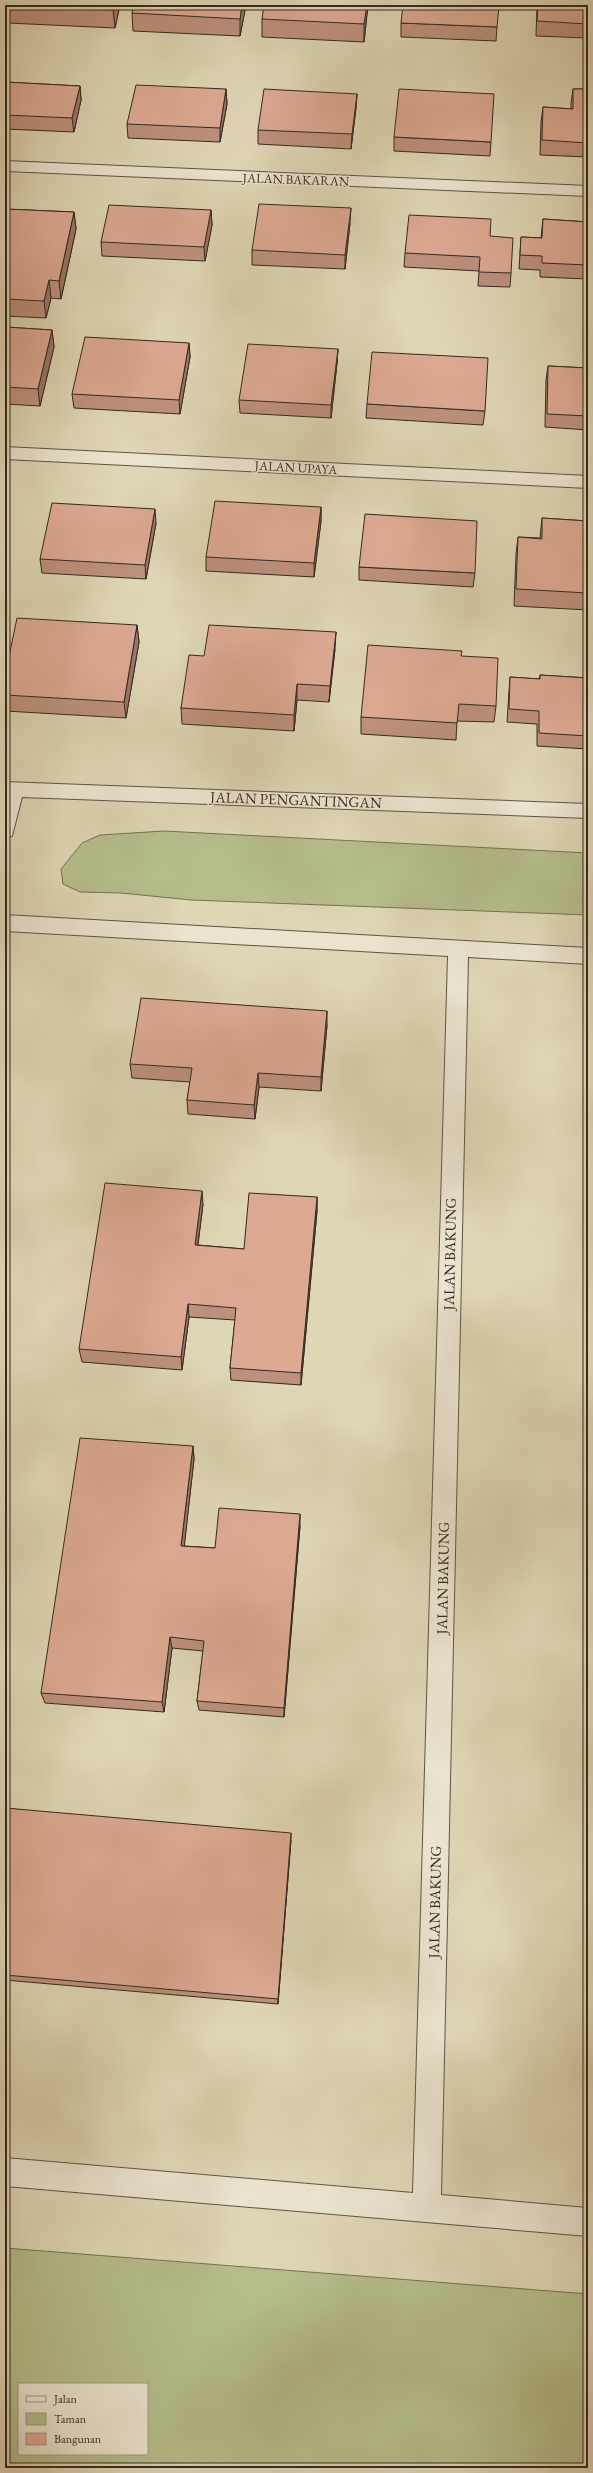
<svg xmlns="http://www.w3.org/2000/svg" width="593" height="2473" viewBox="0 0 593 2473" font-family="'EB Garamond',serif">
<rect width="100%" height="100%" fill="#dfd6b5"/>
<filter id="stains"><feTurbulence type="fractalNoise" baseFrequency=".005" numOctaves="4"/><feColorMatrix values="0 0 0 0 .2 0 0 0 0 .09 0 0 0 0 .02 0 0 0 .5 -.17"/></filter>
<radialGradient id="worn" r=".72"><stop offset=".6" stop-color="#630" stop-opacity="0"/><stop offset="1" stop-color="#630" stop-opacity=".3"/></radialGradient>
<path fill="#b5bd8b" stroke="#747455" fill-rule="evenodd" d="M164,831l424,22v62l-397,-15 -70,-7 -41,-1 -17,-8 -2,-15 21,-26 18,-8z
M5,2248l583,46v174h-583zM19,2384h128v70h-128z"/>
<g fill="none" stroke-linecap="round" stroke-linejoin="round">
<defs>
<path id="minor" d="M5,161l583,25v10l-583,-25z
M5,447l583,29v12l-583,-29z
M5,782l583,22v14l-566,-21 -10,39 -7,2z
M5,915l583,33v16l-120,-7 -27,1238 147,13v28l-583,-50v-28l408,35 35,-1237 -443,-25z"/>
</defs>
<use href="#minor" stroke="#5f5544" stroke-width="2"/>
<use href="#minor" fill="#eae4cf" fill-rule="evenodd"/>
</g>
<path fill="#be917e" stroke="#342a1f" d="M120,5l-5,23 -107,-5 -2,-17z
M246,5l-6,31 -107,-5 -1,-18z
M368,5l-4,37 -102,-5v-18z
M537,5h51v33l-52,-2z
M401,23l96,4 -1,14 -95,-4z
M5,82l75,4 1,14 -7,32 -69,-3z
M226,89l1,15 -7,38 -92,-4 -1,-14z
M573,89h15v68l-48,-2 1,-33 2,-15 28,2v-6z
M357,94l-1,14 -5,41 -93,-5v-14z
M394,137l97,5 -1,14 -96,-5z
M5,209l69,3 2,17 -15,70 -10,-1 -5,20 -41,-2z
M211,210l1,15 -7,36 -103,-5 -1,-14z
M543,219l45,3v57l-48,-2v-7l-21,-1 2,-32 20,1z
M350,223l-5,46 -93,-4v-15z
M490,236l21,37 -1,14 -32,-1 1,-15 -75,-4 1,-14z
M5,327l47,3 2,17 -14,59 -35,-2z
M189,343l1,14 -10,57 -106,-6 -2,-14z
M338,349l-1,14 -6,55 -91,-5 -1,-13z
M548,366l40,2v62l-43,-3 1,-47z
M367,404l118,7 -2,14 -117,-7z
M321,507v14l-7,56 -108,-6v-14z
M542,518l46,3v89l-74,-4 2,-52 2,-17 22,1z
M156,523l-10,56 -104,-6 -2,-14z
M359,567l116,6 -2,14 -114,-7z
M137,625l2,17 -13,76 -121,-7v-36z
M335,649l-6,53 -32,-2 -3,31 -112,-7 -1,-16 23,-52z
M461,656l35,50 -2,16 -37,-1 -1,19 -95,-6v-17z
M540,675l48,3v71l-51,-3v-22l-30,-2 2,-31 1,-14 29,2z
M327,1025l-6,66 -62,-4 -4,32 -67,-5 -1,-14 3,-18 -58,-4 -2,-14z
M317,1197v14l-16,174 -70,-5 -1,-12 5,-48 -46,-3 -7,53 -100,-8 -3,-13 124,-145 -5,41 46,4z
M193,1446l1,13 -10,87 31,2 85,-22 -16,191 -85,-7 -2,-9 6,-50 -31,-3 -8,64 -119,-9 -4,-10z
M5,1808l286,32 -13,164 -273,-24z"/>
<path fill="#9b7667" stroke="#342a1f" d="M115,5h5l-5,23 -2,-18z
M242,5h4l-6,31v-17z
M367,5h1l-4,37v-18z
M80,86l1,14 -7,32 -2,-14z
M226,89l1,15 -7,38v-14z
M357,94l-1,14 -5,41 1,-15z
M351,208l-1,15 -5,46v-14z
M211,210l1,15 -7,36 -1,-14z
M74,212l2,17 -15,70 -2,-18z
M49,280l2,18 -5,20 -2,-17z
M52,330l2,17 -14,59 -2,-17z
M189,343l1,14 -10,57 -1,-14z
M338,349l-1,14 -6,55v-13z
M321,507v14l-7,56v-14z
M155,509l1,14 -10,56 -1,-14z
M137,625l2,17 -13,76 -2,-16z
M336,632l-1,17 -6,53 1,-16z
M297,684v16l-3,31v-16z
M327,1011v14l-6,66v-14z
M258,1073l1,14 -4,32 -1,-14z
M202,1191l1,13 -7,54 -1,-13z
M317,1197v14l-16,174v-12z
M188,1304l1,13 -7,53 -1,-13z
M193,1446l1,13 -11,99 -2,-12z
M300,1514v12l-16,191v-9z
M170,1637l2,11 -8,64 -2,-10z
M291,1833v7l-13,164v-5z"/>
<path fill="#dda993" stroke="#342a1f" d="M6,5h109l-2,5 -107,-4z
M134,5h108l-2,14 -108,-6z
M264,5h103l-3,19 -102,-5z
M403,5h96l-2,22 -96,-4z
M538,5h50v19l-51,-3z
M5,82l75,4 -8,32 -67,-3z
M136,85l90,4 -6,39 -93,-4z
M264,89l93,5 -5,40 -94,-4z
M399,89l95,5 -3,48 -97,-5z
M573,89h15v54l-46,-3 1,-33 30,2z
M259,204l92,4 -6,47 -93,-5z
M109,205l102,5 -7,37 -103,-5z
M5,209l69,3 -15,69 -10,-1 -5,21 -39,-2z
M409,215l82,4 -1,17 23,2 -2,35 -32,-1 1,-15 -75,-4z
M543,219l45,3v43l-46,-2v-7l-22,-1 1,-18 21,1z
M5,327l47,3 -14,59 -33,-2z
M85,337l104,6 -10,57 -107,-6z
M248,344l90,5 -7,56 -92,-5z
M372,352l116,6 -3,53 -118,-7z
M548,366l40,2v48l-41,-2z
M215,501l106,6 -7,56 -108,-6z
M52,503l103,6 -10,56 -105,-6z
M365,514l112,7 -2,52 -116,-6z
M542,518l46,3v72l-72,-4 2,-52 24,2z
M17,618l120,7 -13,77 -119,-7v-20z
M209,625l127,7 -6,54 -33,-2 -3,31 -113,-7 8,-53 15,1z
M368,645l94,6 -1,5 37,2 -2,48 -37,-2 -2,19 -96,-6z
M540,675l48,3v58l-49,-3v-22l-30,-2 1,-32 30,2z
M141,998l186,13 -6,66 -63,-4 -4,32 -67,-5 5,-32 -62,-4z
M105,1183l97,8 -7,54 49,4 5,-56 68,4 -16,176 -71,-5 6,-60 -48,-4 -7,53 -102,-8z
M80,1438l113,8 -12,100 34,2 4,-40 81,6 -16,194 -87,-7 7,-60 -34,-4 -8,65 -121,-9z
M5,1808l286,25 -13,166 -273,-24z"/>
<g text-anchor="middle" stroke-width="3" stroke-linejoin="round" paint-order="stroke">
<g font-size="13" fill="#342a1f" stroke="#eae4cf">
<text transform="translate(296 179) rotate(2)" y="5">JALAN BAKARAN</text>
<text transform="translate(296 467) rotate(3)" y="5">JALAN UPAYA</text>
</g>
<g font-size="15" fill="#342a1f" stroke="#eae4cf">
<text transform="translate(296 800) rotate(2)" y="5">JALAN PENGANTINGAN</text>
<text transform="translate(450 1254) rotate(-89)" y="5">JALAN BAKUNG</text>
<text transform="translate(443 1578) rotate(-89)" y="5">JALAN BAKUNG</text>
<text transform="translate(435 1902) rotate(-89)" y="5">JALAN BAKUNG</text>
</g>
</g>
<rect width="593" height="2473" fill="none" stroke="#dfd6b5" stroke-width="20"/>
<rect x="6" y="6" width="581" height="2461" fill="none" stroke="#342a1f" stroke-width="2"/>
<rect x="10" y="10" width="573" height="2453" fill="none" stroke="#342a1f"/>
<rect x="18" y="2383" width="130" height="72" fill="#eae4cf" stroke="#a19a89"/>
<rect x="26" y="2396" width="20" height="6" fill="#eae4cf" stroke="#a19a89"/>
<text x="54" y="2403" font-size="12" fill="#342a1f">Jalan</text>
<rect x="26" y="2413" width="20" height="12" fill="#b5bd8b" stroke="#a19a89"/>
<text x="54" y="2423" font-size="12" fill="#342a1f">Taman</text>
<rect x="26" y="2433" width="20" height="12" fill="#dda993" stroke="#a19a89"/>
<text x="54" y="2443" font-size="12" fill="#342a1f">Bangunan</text>
<rect width="100%" height="100%" filter="url(#stains)"/>
<rect width="100%" height="100%" fill="url(#worn)"/>
</svg>
